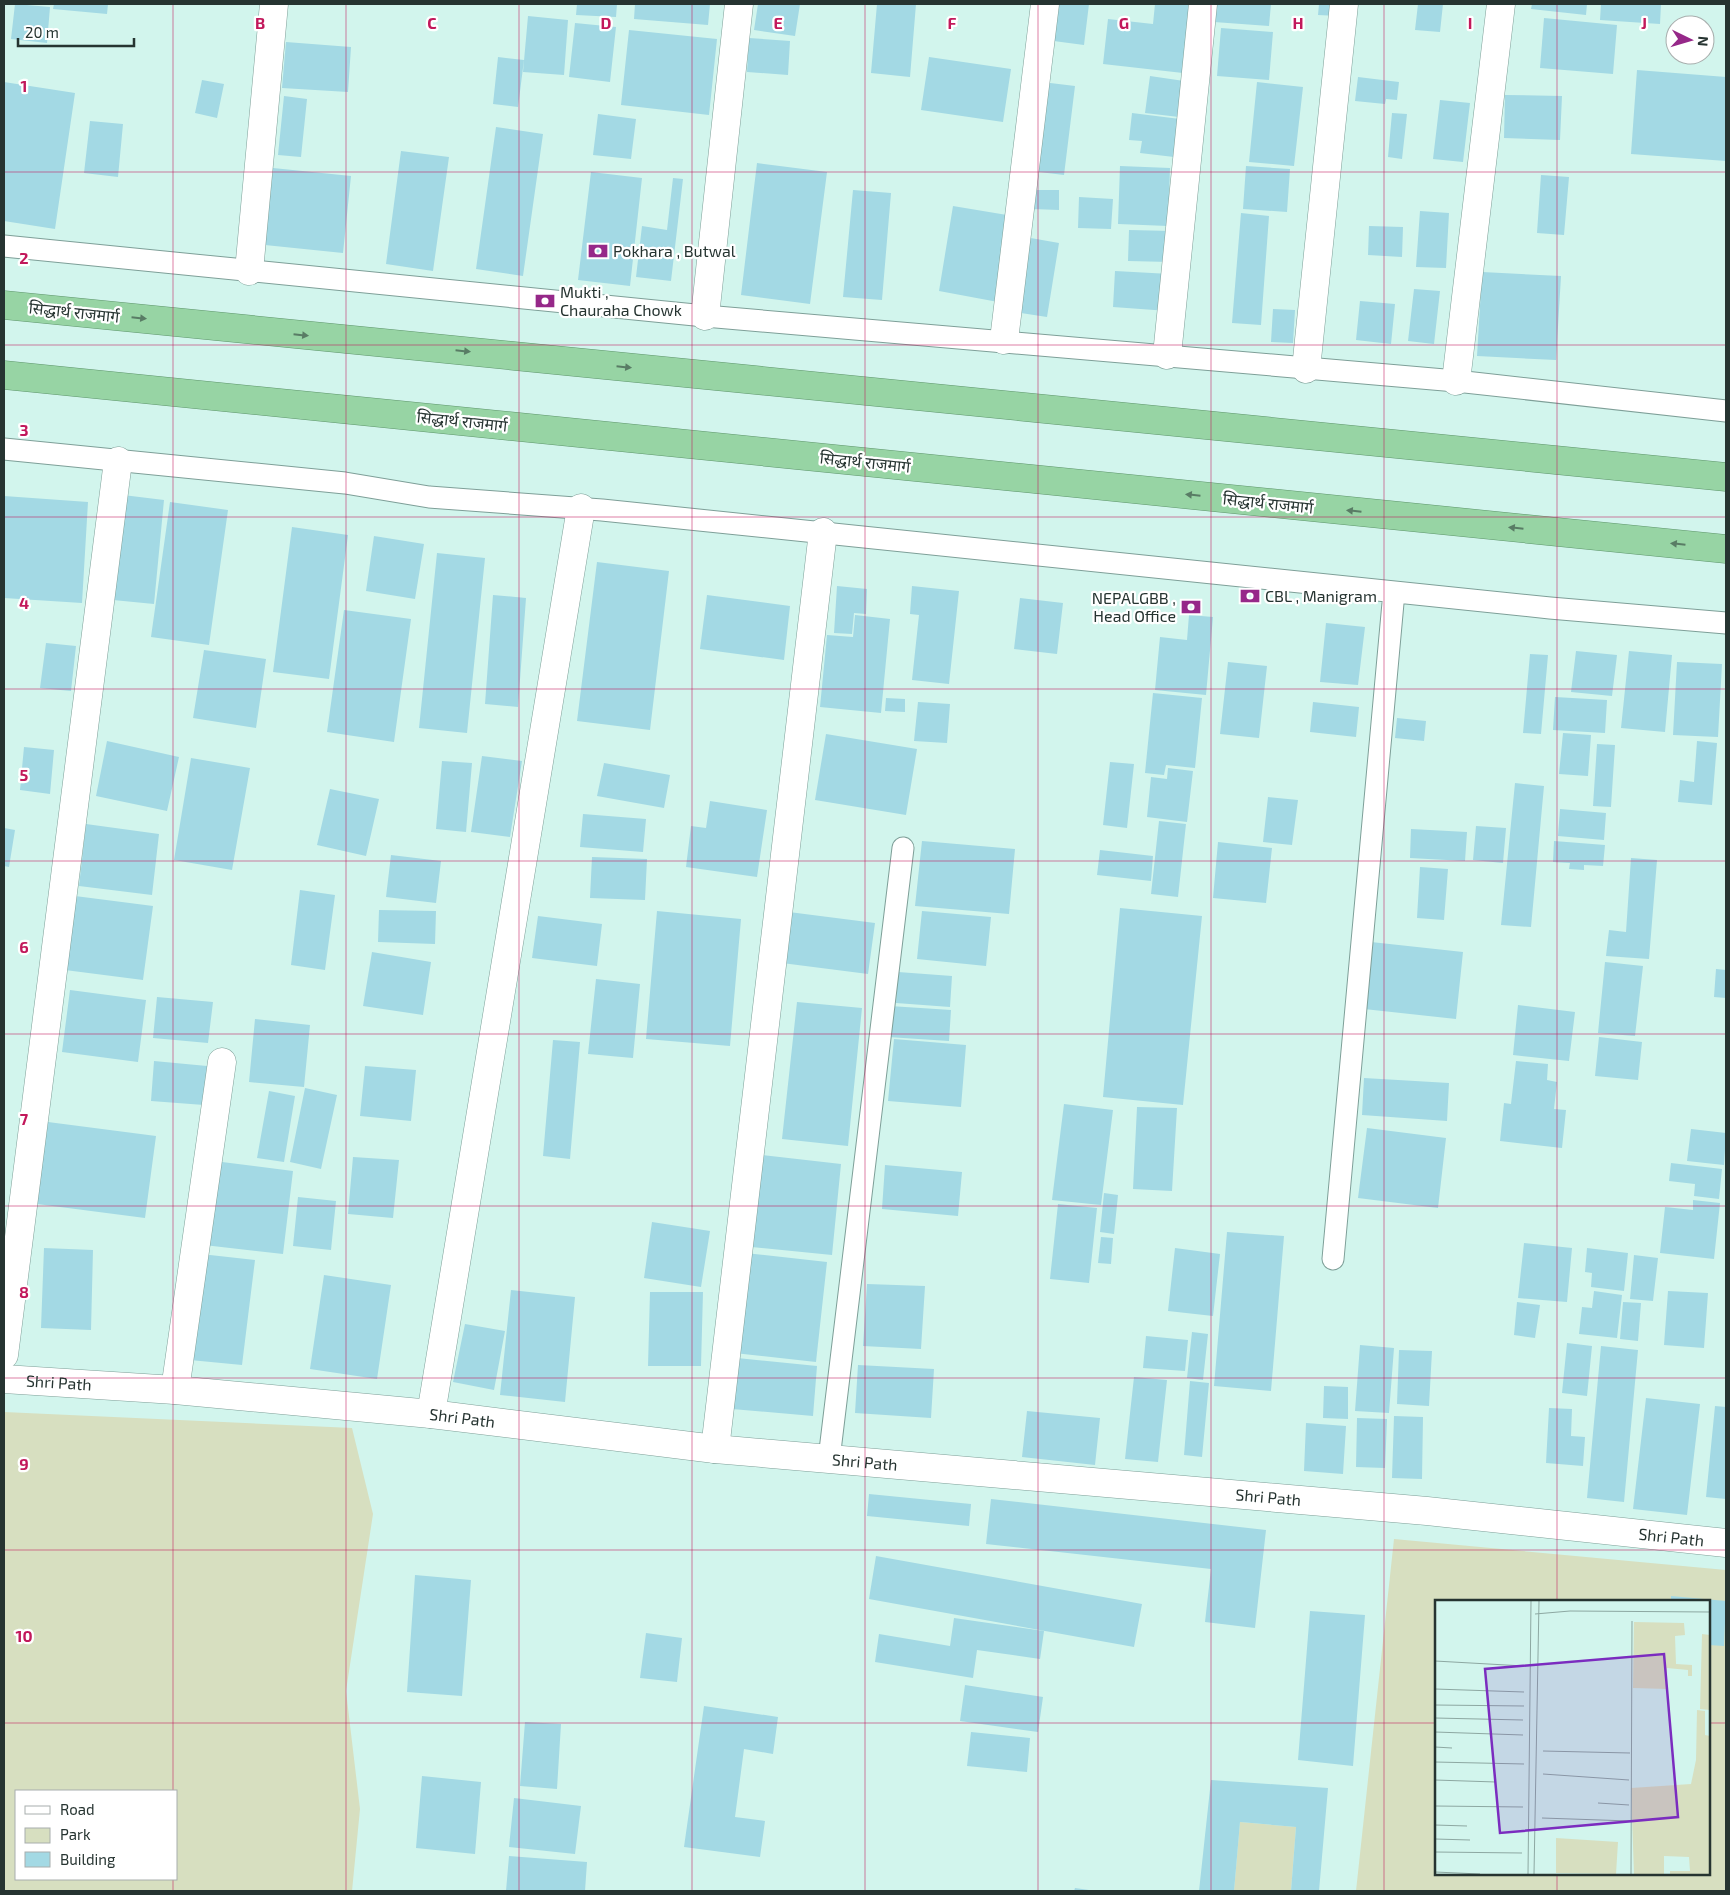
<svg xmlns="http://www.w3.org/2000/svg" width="1730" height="1895" viewBox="0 0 1730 1895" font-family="'Exo 2','Noto Sans Devanagari',sans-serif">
<rect width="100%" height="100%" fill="#d2f5ed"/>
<path fill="#d7dfc0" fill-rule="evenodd" d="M4,1412l348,16 21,86 -27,177 14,118 -8,82h-348zM16,1791h160v88h-160z
M1394,1539l332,31v321h-370zM1436,1601h273v273h-273z
M1240,1822l56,5 -5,64h-57z"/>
<path fill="#a3d9e4" d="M15,4l35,3 -3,36 -36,-4z
M54,4h54l-1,10 -54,-5z
M577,4h40l-1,13 -40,-2z
M635,4h75l-2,21 -74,-6z
M758,4h42l-5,32 -41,-6z
M877,4h39l-6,73 -39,-4z
M1050,4h39l-5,41 -38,-5z
M1155,4h36l-8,69 -80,-9 5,-45 45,5z
M1215,4h56l-2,22 -55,-4z
M1319,4h20l-1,12 -20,-1z
M1418,4h25l-3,28 -25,-2z
M1532,4h55l-1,11 -55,-6z
M1601,4h60l-1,20 -60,-4z
M528,16l40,4 -4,55 -41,-3z
M1544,18l73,7 -4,49 -73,-6z
M575,23l41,4 -6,55 -41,-5z
M1221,28l52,4 -4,48 -52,-4z
M629,30l88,9 -8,76 -88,-10z
M749,38l41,3 -2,34 -41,-3z
M286,42l65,5 -3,45 -66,-4z
M498,57l26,3 -6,47 -25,-3z
M929,57l82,12 -8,53 -82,-12z
M1637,70l89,7v84l-95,-7z
M1150,76l34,5 -5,36 -34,-4z
M1358,77l41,5 -2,18 -11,-1 -1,5 -30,-3z
M202,80l22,4 -7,34 -22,-5z
M4,82l71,11 -20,136 -51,-8z
M1042,82l33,4 -11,89 -33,-4z
M1257,82l46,5 -9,79 -45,-4z
M1505,95l57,1 -2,44 -56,-2z
M284,96l23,3 -6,58 -23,-2z
M1440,100l30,3 -7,59 -30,-3z
M1132,113l48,6 -6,38 -34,-4 2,-12 -13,-1z
M1392,113l15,1 -5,45 -14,-2z
M598,114l38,5 -5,40 -38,-4z
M90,121l33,3 -5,53 -34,-4z
M496,127l47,7 -20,142 -47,-7z
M401,151l48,6 -16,114 -47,-7z
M757,163l70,9 -17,132 -69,-9z
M1120,166l50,2 -2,58 -50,-2z
M1246,166l44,3 -3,43 -44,-3z
M273,168l78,8 -8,77 -78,-8z
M591,172l51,6 -12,108 -52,-6z
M1541,175l28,2 -5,58 -27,-2z
M673,178l10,1 -12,102 -35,-4 6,-51 25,4z
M853,190l38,3 -9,107 -39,-3z
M1032,190h27v20l-27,-1z
M1079,197l34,2 -2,30 -33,-1z
M953,206l60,10 -15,86 -59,-11z
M1420,211l29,2 -3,55 -30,-1z
M1241,213l28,3 -8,109 -29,-2z
M1369,226l34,1 -1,30 -34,-2z
M1129,230l43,1 -2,31 -42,-1z
M1025,237l34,6 -12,74 -33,-5z
M1115,271l55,3 -2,37 -55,-4z
M1482,272l79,4 -5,84 -79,-4z
M1414,289l26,2 -6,53 -26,-3z
M1360,301l35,3 -4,40 -35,-4z
M1273,309l22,1 -2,33 -22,-1z
M123,495l41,5 -10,104 -41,-4z
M4,496l84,6 -6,101 -78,-5z
M170,502l58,8 -19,135 -58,-8z
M292,527l56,8 -19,144 -56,-7z
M374,536l50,8 -9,55 -49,-8z
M437,553l48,5 -18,175 -48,-5z
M597,562l72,9 -19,159 -73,-9z
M837,586l30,3 -1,25 -12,-1 -2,21 -18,-1z
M912,586l47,5 -10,93 -37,-4 7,-65 -9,-1z
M493,595l33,3 -8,109 -33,-3z
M707,595l83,11 -6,54 -84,-11z
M1020,598l43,5 -6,51 -43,-5z
M344,610l67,9 -17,123 -67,-10z
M855,615l35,4 -9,94 -61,-6 7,-72 26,2z
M1189,615l24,2 -7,78 -51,-5 5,-53 27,3z
M1326,623l39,4 -7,58 -38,-3z
M46,643l30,3 -5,45 -31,-3z
M204,650l62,9 -10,69 -63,-10z
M1576,651l41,4 -5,41 -41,-4z
M1629,651l43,4 -7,77 -44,-4z
M1530,654l18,1 -7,79 -18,-1z
M1228,662l39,4 -8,72 -39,-4z
M1677,662l45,2 -4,73 -45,-2z
M1153,693l49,5 -7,70 -29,-3 -2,10 -19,-2z
M1555,697l52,3 -2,33 -52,-3z
M886,698l19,1v13l-20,-1z
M918,702l32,2 -3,39 -33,-2z
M1313,702l46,5 -3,30 -46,-5z
M1397,718l29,3 -2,20 -29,-3z
M1563,733l28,2 -3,41 -29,-2z
M826,734l91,15 -11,66 -91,-15z
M107,741l72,16 -12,54 -71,-15z
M1697,741l20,2 -5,62 -34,-3 2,-22 14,2z
M1597,744l18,1 -4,62 -18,-1z
M24,747l30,3 -4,44 -30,-4z
M482,756l40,5 -12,76 -39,-5z
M191,758l59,10 -18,102 -58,-10z
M442,761l30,2 -6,69 -30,-3z
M1110,762l24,2 -7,64 -24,-3z
M604,763l66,12 -6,33 -67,-12z
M1168,768l25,3 -6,51 -40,-5 4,-40 16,2z
M1515,783l29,3 -13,141 -30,-2z
M330,789l49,10 -13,57 -49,-11z
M1268,797l30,3 -6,45 -29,-3z
M710,801l57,9 -10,67 -71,-10 5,-41 15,2z
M1560,809l46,4 -2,27 -46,-4z
M583,814l63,5 -3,33 -63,-5z
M1159,821l27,3 -8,73 -27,-3z
M86,824l73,10 -7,61 -73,-9z
M1476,826l30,2 -3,35 -30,-3z
M4,828l11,2 -6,37 -5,-1z
M1411,829l56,3 -2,29 -55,-3z
M922,841l93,8 -6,65 -94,-8z
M1554,841l51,4 -2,21 -19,-1v5l-15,-1 1,-6 -17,-1z
M1218,842l54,6 -6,55 -53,-5z
M1100,850l53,6 -2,25 -54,-6z
M391,855l50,6 -5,42 -50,-6z
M592,857l55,2 -2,41 -55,-2z
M1631,858l26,2 -8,99 -43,-3 3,-26 17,2z
M1420,867l28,2 -4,51 -27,-2z
M300,890l35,5 -10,75 -34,-5z
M75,896l78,10 -10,74 -78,-10z
M1120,908l82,8 -19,189 -80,-8z
M379,910l57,1 -1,33 -57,-2z
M657,911l84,8 -11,127 -84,-7z
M922,911l69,6 -5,49 -69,-7z
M789,912l86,11 -7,51 -86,-11z
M538,916l64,8 -5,42 -65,-8z
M1371,942l92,10 -7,67 -92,-10z
M372,952l59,10 -8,53 -60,-9z
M1605,962l38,4 -8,70 -37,-3z
M1716,969l10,1v28l-12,-1z
M898,972l54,4 -2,31 -54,-4z
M596,979l44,5 -7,74 -45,-4z
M70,990l76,10 -8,62 -76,-10z
M157,997l56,5 -5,41 -55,-5z
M797,1002l65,6 -14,138 -66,-7z
M1518,1005l57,7 -6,49 -56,-6z
M890,1006l61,4 -2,31 -61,-4z
M255,1019l55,6 -6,62 -55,-5z
M1599,1037l43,5 -4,38 -43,-4z
M894,1039l72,6 -5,62 -73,-6z
M553,1040l27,2 -10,117 -27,-3z
M154,1061l53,5 -3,39 -53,-4z
M1516,1061l32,3 -1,16 10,2 -3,27 12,1 -4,38 -62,-7 4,-38 7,1z
M365,1066l51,4 -5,51 -51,-5z
M1364,1078l85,5 -2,38 -85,-6z
M305,1088l32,7 -16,74 -31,-7z
M269,1091l26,5 -11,66 -27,-4z
M1064,1104l49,6 -12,95 -49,-5z
M1137,1107l40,1 -5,83 -39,-2z
M48,1122l108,14 -11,82 -108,-14z
M1367,1128l79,10 -8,70 -80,-10z
M1691,1129l35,4 -2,32 -37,-4z
M762,1155l79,9 -9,91 -80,-8z
M353,1157l46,3 -6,58 -45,-4z
M214,1161l79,10 -10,83 -79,-9z
M1671,1163l51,6 -3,30 -25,-3 1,-12 -26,-3z
M885,1165l77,7 -4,44 -76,-7z
M1104,1193l14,2 -4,39 -14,-2z
M298,1197l38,4 -5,49 -38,-4z
M1693,1200l27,3 -6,56 -54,-6 5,-46 28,3z
M1058,1204l39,4 -8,75 -39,-4z
M652,1222l58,9 -9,56 -57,-9z
M1227,1232l57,4 -13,155 -57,-5z
M1101,1237l12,1 -2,26 -13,-1z
M1524,1243l48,5 -5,54 -49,-4z
M44,1248l49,2 -2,80 -50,-2z
M1175,1248l45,6 -7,62 -45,-5z
M1587,1248l41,5 -4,38 -33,-4 1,-14 -7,-1z
M745,1253l82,9 -11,100 -82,-9z
M201,1254l54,6 -13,105 -52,-5z
M1634,1255l24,3 -5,43 -23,-2z
M324,1275l67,10 -14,94 -67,-10z
M867,1284l58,2 -4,63 -58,-3z
M511,1290l64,7 -10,105 -65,-7z
M1594,1291l28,4 -5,43 -38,-4 3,-27 10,1z
M1668,1291l40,2 -4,55 -40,-3z
M650,1292h53l-2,74h-53z
M1517,1302l23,3 -5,33 -21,-3z
M1623,1302l18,1 -3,38 -18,-2z
M465,1324l40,7 -11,59 -41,-8z
M1192,1332l16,2 -5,46 -16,-2z
M1146,1336l42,4 -3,31 -42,-3z
M1567,1343l25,3 -5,50 -25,-3z
M1360,1345l34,3 -5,65 -34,-2z
M1601,1346l37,4 -14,152 -37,-4z
M1399,1350l33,1 -3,55 -32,-2z
M737,1358l80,8 -4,50 -81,-7z
M858,1365l76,4 -3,49 -76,-5z
M1134,1377l33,3 -9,82 -33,-3z
M1190,1381l19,2 -7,74 -18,-2z
M1324,1386l24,1v32l-25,-1z
M1646,1398l54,6 -13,111 -54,-6z
M1715,1406l11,1v92l-20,-2z
M1549,1408l23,1 -1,27 14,1 -2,29 -37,-3z
M1027,1411l73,7 -5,47 -73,-8z
M1394,1416l29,1 -1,62 -30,-1z
M1357,1418l30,1 -2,49 -29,-1z
M1306,1423l40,3 -3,48 -39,-3z
M869,1494l102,10 -2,22 -102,-10z
M991,1499l275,31 -11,98 -50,-6 6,-53 -225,-25z
M876,1556l266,48 -8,43 -265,-48z
M415,1575l56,5 -9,116 -55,-4z
M1671,1596l55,5 -2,45 -15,-1v-44h-38z
M1310,1611l55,4 -12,151 -55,-6z
M954,1618l90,13 -4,28 -63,-9 -4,28 -98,-16 4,-28 71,12z
M646,1633l36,5 -5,44 -37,-4z
M965,1685l78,12 -5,35 -78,-11z
M704,1706l74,11 -5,37 -29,-5 -9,68 30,4 -5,36 -76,-10z
M525,1722l36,2 -4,65 -37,-3z
M971,1732l59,6 -3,34 -60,-6z
M422,1776l59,6 -6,72 -59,-6z
M1211,1780l117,8 -9,103h-28l5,-64 -56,-5 -6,69h-35z
M514,1798l67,8 -6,48 -66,-7z
M509,1856l78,6 -2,29h-79z
M1075,1888l14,2v1h-15z"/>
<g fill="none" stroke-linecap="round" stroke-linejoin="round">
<defs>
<path id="service" d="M4,246l701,70 751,65 270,30
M4,449l341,34 84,14 173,13 948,98 176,15
M1333,1259l61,-667
M829,1459l74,-611"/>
<g id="minor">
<path d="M249,271l25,-267"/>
<path d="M705,316l34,-312"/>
<path d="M1004,340l41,-336"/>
<path d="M1167,355l36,-351"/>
<path d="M1306,369l38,-365"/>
<path d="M1456,381l45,-377"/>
<path d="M4,1355l114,-894"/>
<path id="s1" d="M4,1379l171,11 256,24 284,35 712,62 299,32"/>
<path d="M175,1390l47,-328"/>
<path d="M431,1414l150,-906"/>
<path d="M715,1449l108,-917"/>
</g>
<path id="trunk" d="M4,305l1722,172
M4,375l1722,174"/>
</defs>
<use href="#service" stroke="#7e9f98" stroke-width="23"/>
<use href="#minor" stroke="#7e9f98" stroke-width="29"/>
<use href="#trunk" stroke="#5f966d" stroke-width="29"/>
<use href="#service" stroke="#fff" stroke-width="21"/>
<use href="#minor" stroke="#fff" stroke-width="28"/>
<use href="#trunk" stroke="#97d4a4" stroke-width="28"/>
</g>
<defs><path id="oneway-solid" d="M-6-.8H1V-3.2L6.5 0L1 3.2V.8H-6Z" transform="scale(1.25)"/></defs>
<g fill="#597c65">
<use href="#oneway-solid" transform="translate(139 318) rotate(6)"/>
<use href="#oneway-solid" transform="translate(301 335) rotate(6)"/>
<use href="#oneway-solid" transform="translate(463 351) rotate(6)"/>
<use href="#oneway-solid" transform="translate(624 367) rotate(6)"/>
<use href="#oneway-solid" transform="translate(1193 495) rotate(-174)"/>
<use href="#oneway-solid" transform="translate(1354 511) rotate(-174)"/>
<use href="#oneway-solid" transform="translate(1516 528) rotate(-174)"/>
<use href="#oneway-solid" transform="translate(1678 544) rotate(-174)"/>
</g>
<path fill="none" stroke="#c2185b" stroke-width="1" stroke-opacity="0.55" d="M173,4v1787M346,4v1887M519,4v1887M692,4v1887M865,4v1887M1038,4v1887M1211,4v1887M1384,4v1887M1557,4v1597M4,172h1722M4,345h1722M4,517h1722M4,689h1722M4,861h1722M4,1034h1722M4,1206h1722M4,1378h1722M4,1550h1722M4,1723h1432M1709,1723h17M1557,1874v17M173,1879v12"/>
<defs>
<symbol id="bank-bare" viewBox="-9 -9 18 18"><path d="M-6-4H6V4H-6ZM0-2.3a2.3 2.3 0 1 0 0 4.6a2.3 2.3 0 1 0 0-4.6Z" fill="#962889" stroke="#fff" stroke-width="2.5" paint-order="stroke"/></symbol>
</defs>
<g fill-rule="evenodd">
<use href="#bank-bare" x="584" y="237" width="28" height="28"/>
<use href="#bank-bare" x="531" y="287" width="28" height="28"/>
<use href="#bank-bare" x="1236" y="582" width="28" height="28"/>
<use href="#bank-bare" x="1177" y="593" width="28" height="28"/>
</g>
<g text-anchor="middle" stroke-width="4.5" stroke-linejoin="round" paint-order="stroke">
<g font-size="16" fill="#263431" stroke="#fff" text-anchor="start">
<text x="613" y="257">Pokhara , Butwal</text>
<text x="560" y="298">Mukti ,<tspan x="560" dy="18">Chauraha Chowk</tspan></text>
<text x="1265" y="602">CBL , Manigram</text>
<text x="1176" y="604" text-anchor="end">NEPALGBB ,<tspan x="1176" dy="18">Head Office</tspan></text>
</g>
<g font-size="16" fill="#263431" stroke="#fff">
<text transform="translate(74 312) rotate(6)" y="6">सिद्धार्थ राजमार्ग</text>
<text transform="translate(462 421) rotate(6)" y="6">सिद्धार्थ राजमार्ग</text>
<text transform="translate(865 462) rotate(6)" y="6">सिद्धार्थ राजमार्ग</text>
<text transform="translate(1268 503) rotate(6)" y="6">सिद्धार्थ राजमार्ग</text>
<text dy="6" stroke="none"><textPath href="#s1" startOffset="55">Shri Path</textPath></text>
<text dy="6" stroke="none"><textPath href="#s1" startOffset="460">Shri Path</textPath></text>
<text dy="6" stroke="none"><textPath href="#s1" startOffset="865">Shri Path</textPath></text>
<text dy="6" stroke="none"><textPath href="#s1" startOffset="1270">Shri Path</textPath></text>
<text dy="6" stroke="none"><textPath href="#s1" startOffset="1675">Shri Path</textPath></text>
</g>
</g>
<g transform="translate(1435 1600)">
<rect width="275" height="275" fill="#d2f5ed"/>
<path d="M199,22l50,1 1,12 -10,1 1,28 16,1v11h-4v-6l-21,-2v21l-34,-1zM267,34l8,1v75l-10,-1zM262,110l8,1v24l5,1v138h-40v-3h20l-1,-14 -25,-1v18h-30l-3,-86 60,-4 5,-24zM121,238l62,4 -2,32 -60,-1z" fill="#d7dfc0"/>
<path fill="none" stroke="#8da8a2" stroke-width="1" d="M100,14l35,-3 140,1M0,61l89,5M0,89l89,3M0,105l89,1M0,118l88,2M0,132l88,3M0,147l17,1M108,151l87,2M0,162l89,2M108,174l86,6M0,180l61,2M163,203l31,2M0,206l88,1M107,218l88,3M0,225l32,1M0,239l35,1M0,252l87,1M0,272l45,2M93,274l3,-273M99,274l5,-273M196,274l1,-253"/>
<path fill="#7b2cbf" fill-opacity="0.15" stroke="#7b2cbf" stroke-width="2.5" d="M229,54l14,163 -178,16 -15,-164z"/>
<rect width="275" height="275" fill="none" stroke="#263431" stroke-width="2.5"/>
</g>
<g font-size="16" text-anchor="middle" font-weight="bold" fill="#c2185b" stroke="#fff" stroke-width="4.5" stroke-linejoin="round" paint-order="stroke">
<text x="260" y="29">B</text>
<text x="432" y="29">C</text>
<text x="606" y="29">D</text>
<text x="778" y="29">E</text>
<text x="952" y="29">F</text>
<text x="1124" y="29">G</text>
<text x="1298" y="29">H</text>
<text x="1470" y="29">I</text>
<text x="1644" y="29">J</text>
<text x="24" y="92">1</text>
<text x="24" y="264">2</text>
<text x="24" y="436">3</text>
<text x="24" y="609">4</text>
<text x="24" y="781">5</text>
<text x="24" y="953">6</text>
<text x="24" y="1125">7</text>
<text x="24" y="1298">8</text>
<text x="24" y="1470">9</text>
<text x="24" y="1642">10</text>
</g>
<rect width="1730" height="1895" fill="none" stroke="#263431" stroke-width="10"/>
<rect x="15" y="1790" width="162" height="90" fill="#ffffff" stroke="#a8aead"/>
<rect x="25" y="1806" width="25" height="8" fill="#ffffff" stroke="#a8aead"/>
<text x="60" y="1815" font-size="15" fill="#263431">Road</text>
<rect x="25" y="1828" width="25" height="15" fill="#d7dfc0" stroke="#a8aead"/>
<text x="60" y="1840" font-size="15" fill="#263431">Park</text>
<rect x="25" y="1852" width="25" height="15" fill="#a3d9e4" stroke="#a8aead"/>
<text x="60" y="1865" font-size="15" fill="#263431">Building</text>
<g transform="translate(1690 40) rotate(95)"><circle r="24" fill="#ffffff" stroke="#a8aead"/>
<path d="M0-4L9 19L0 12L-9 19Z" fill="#962889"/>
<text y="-8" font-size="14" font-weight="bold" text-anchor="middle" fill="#263431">N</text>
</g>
<path d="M18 38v8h116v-8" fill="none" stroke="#263431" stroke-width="2.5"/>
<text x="25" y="38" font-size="15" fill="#263431" stroke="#ffffff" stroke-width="4" paint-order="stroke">20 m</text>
</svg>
